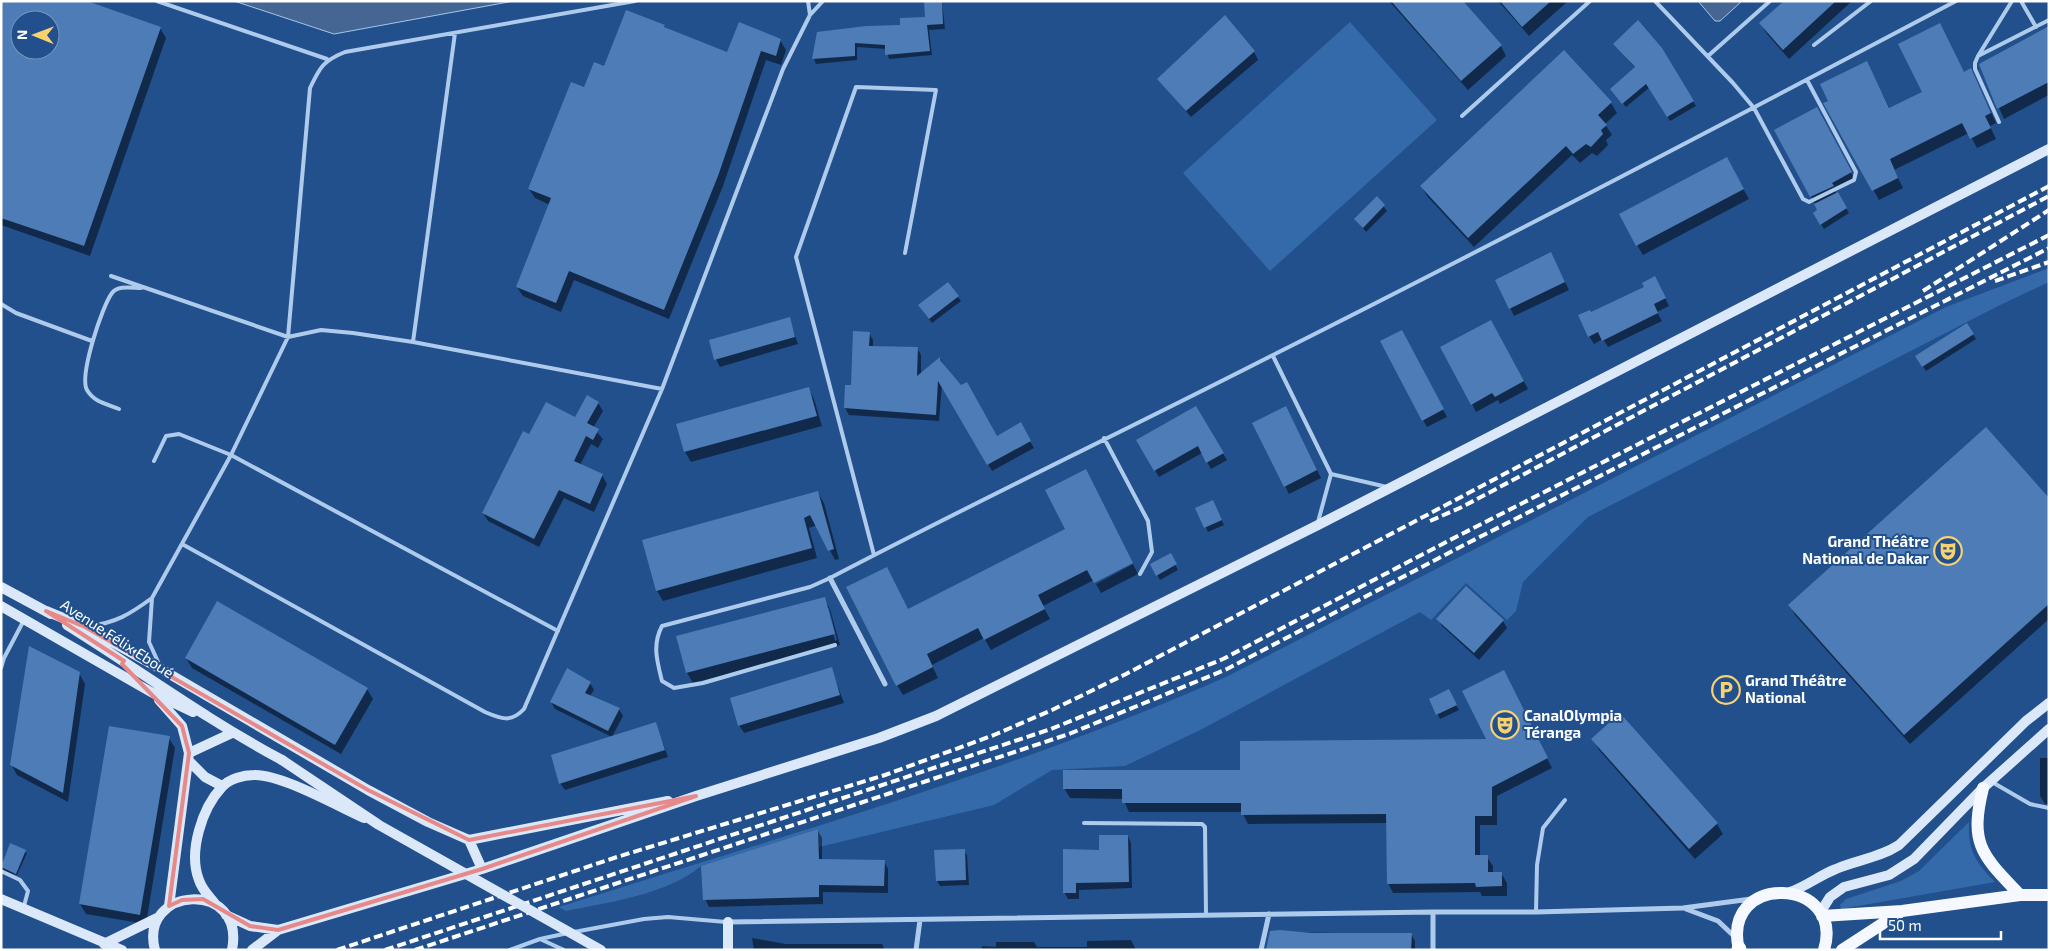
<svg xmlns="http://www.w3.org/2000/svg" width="2050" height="951" viewBox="0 0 2050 951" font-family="'Exo 2',sans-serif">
<rect width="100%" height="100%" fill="#21508d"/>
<path fill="#356aaa" d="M1350,22l87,98 -167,151 -87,-98z
M2049,268v14l-51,24 -410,211 -65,65 -7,29 -9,9 -41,-37 -35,37 -11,-8 -218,117 -77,37 -73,4 -58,35 -175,42 -1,-18 -117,37c-35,29 -92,36 -135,45l-7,-4c225,-72 454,-135 669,-231l718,-369z
M1969,822c-1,29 6,39 26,60l-154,27 -1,-4 6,-6 55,-18 18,-10z"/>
<path fill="#456692" stroke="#a3c6ed" d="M234,1h280l-180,33z
M1698,1h44l-22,20h-5z"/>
<path fill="#0007" fill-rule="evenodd" d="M1,1l159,27 6,10 -76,218 -89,-31zM20,20h30v30h-30z
M942,1l3,28 -16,1 3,25 -43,4 -3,-10 -29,-2v13l-41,4 -2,-5 4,-25 84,-7 25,-9 -1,-16z
M1389,1h72l40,45 5,10 -38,34z
M1498,1h70l-39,35z
M1785,1h67l-63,58 -22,-25 -6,-10z
M664,26l2,3 62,24 52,-13 6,10 -5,15 -15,-5 -43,126 -54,133 -95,-39 -13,32 -38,-16 -6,-9 33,-82 -15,-7 -6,-9 56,-100 20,-22z
M2049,28v67l-45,24 -24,-54z
M1614,44l47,5 35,57 -26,15 -20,-34 -24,20 -12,-14 22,-24z
M1254,52l4,8 -67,57 -33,-38z
M1971,70l25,53 -6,3 6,13 -19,9 -8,-15 -75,37 9,18 -24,12 -54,-97 47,-30 18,36z
M1611,103l6,10 -12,11 7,11 -6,5 2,5 -11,11 -5,-3 -12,10 -8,-8 -98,92 -47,-51 -6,-10z
M1821,116l34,64 -20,11 14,22 -25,16 -10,-16 5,-2 -4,-7 -39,-74z
M1732,169l17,30 -106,56 -6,-10z
M1377,198l10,13 -21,21 -10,-13z
M1555,262l14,28 -55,26 -17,-36z
M1659,285l10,21 -12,6 5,9 -54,26 -5,-8 -9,5 -5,-8z
M958,297l3,4 -29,22 -10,-13z
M789,319l9,25 -78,23 -4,-8z
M1491,321l37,68 -28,15 -2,-4 -22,12 -4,-8z
M1967,324l9,15 -50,32 -10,-15z
M869,333l4,7v7l44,1 4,7v20l19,-16 56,78 24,-13 14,24 -42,23 -50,-86 -3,36 -90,-6 -4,-7z
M1405,339l42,78 -20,10 -4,-7z
M808,388l6,11 8,27 -131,36 -6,-10 -7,-27z
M598,403l5,8 -10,17 10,11 -5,9 -7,-4 -11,21 22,10 5,9 -13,28 -30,-14 -25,49 -51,-26 -5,-8 47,-77 46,-17z
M1196,408l31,52 -16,9 -9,-16 -43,24 -21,-36z
M1290,415l31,63 -32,16 -4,-8z
M818,493l6,10 15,56 -4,1 -18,-35 -8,3 8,30 -154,43 -6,-10z
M2049,500v119l-139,125 -115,-129 -5,-10z
M1215,506l9,19 -16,7 -11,-24z
M1067,529l27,51 -51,26 7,13 -59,31 -7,-12 -52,27 6,13 -35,17 -6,-10 11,-75z
M1170,555l8,15 -18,10 -9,-15z
M1133,564l5,10 -37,19 -5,-9z
M824,599l6,10 10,36 -147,38 -6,-10 -9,-36zM827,608h2l8,32 -2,1z
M1438,619l65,2 4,7 -28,32 -37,-34z
M186,658l181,31 6,10 -32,55 -149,-86z
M831,668l13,35 -100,30 -5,-8z
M79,673l6,11 -17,118 -51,-27 -6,-11z
M1509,681l43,87 -55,28v29h-17v32h7l6,9v7h8l6,10v13h-25l-2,-4 -87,1 -5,-10v-60l-140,1 -6,-12h-113l-6,-13 -53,-1 -6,-10 178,-17 246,-30z
M590,683l4,7 -4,6 29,13 4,7 -11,21 -57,-28 -4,-7z
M1451,696l8,14 -19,9 -10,-19z
M1620,715l97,109 6,10 -28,25 -96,-109 -6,-11z
M656,724l12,33 -103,33 -5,-7z
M169,738l6,10 -29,176 -60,-10 -6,-10z
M2040,758h9v46h-4l-5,-8z
M818,831l4,7v23h62l4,8v24l-65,-1v12l-114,3 -4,-8z
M1128,836l3,7 1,45 -53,2v9h-11l-4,-7 36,-41z
M10,844l17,9 -10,22 -16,-5z
M964,851l3,4 2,30 -29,1 -3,-5z
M1271,932l140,2 4,7v9h-147z
M752,938l34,6h96l3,6h-131z
M1131,940l5,10h-154v-4l14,1v-5h38l3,5h50v-6z"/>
<path fill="#4e7cb6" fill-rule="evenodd" d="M1,1h86l74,26 -77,219 -83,-28zM20,20h30v30h-30z
M942,1l1,23 -16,1 3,26 -45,4v-10l-30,-2v13l-43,3 5,-27 49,-6 34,-1v-7l25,-1 -1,-15z
M1391,1h72l39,44 -41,36z
M1500,1h51l-29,26z
M1784,1h52l-53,49 -24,-27z
M626,10l39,15 -1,2 63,25 12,-30 42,17 -5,17 -15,-5 -43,125 -54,134 -95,-39 -13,32 -40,-16 35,-89 -23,-9 43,-107 13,5 10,-25 10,4z
M1225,15l30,36 -69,60 -29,-32z
M1638,20l24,28 32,53 -27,16 -21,-33 -24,20 -12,-15 25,-22 -22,-23z
M1940,23l24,49 7,-4 20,45 -6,3 6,12 -21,11 -8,-16 -72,36 8,19 -26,13 -49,-88 5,-2 -8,-17 47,-23 22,47 33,-16 -24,-48z
M2049,26v56l-52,27 -18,-45z
M1564,50l48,52 -14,13 9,10 -6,5 2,4 -12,13 -5,-3 -13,10 -7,-8 -98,92 -48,-52z
M1817,107l35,65 -20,11 2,3 -24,11 -36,-67z
M1727,157l17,32 -108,57 -17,-32z
M1838,192l9,16 -27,17 -7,-12 4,-3 -3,-6z
M1377,196l8,9 -22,23 -9,-9z
M1551,252l14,30 -56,27 -14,-29z
M1655,276l11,22 -12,6 4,9 -56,28 -4,-9 -10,5 -10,-22 12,-5 1,2 53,-25 -2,-4z
M948,282l11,14 -30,23 -11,-14z
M790,317l5,20 -81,23 -5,-20z
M1491,320l33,61 -29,16 -3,-4 -21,12 -31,-58z
M1967,323l7,11 -52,33 -7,-11z
M1402,330l42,79 -22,12 -42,-80z
M853,331l17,1 -1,14 49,1 -1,29 23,-19v3l21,25 6,-3 30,54 24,-14 10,19 -44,24 -49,-84 -2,34 -92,-7 1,-23h6z
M809,387l8,29 -133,36 -8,-28z
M587,395l12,7 -12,21 12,6 -6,11 -7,-4 -12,25 29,13 -13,30 -31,-14 -25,49 -52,-26 41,-82 6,3 17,-32 29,15z
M1196,406l28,47 -18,10 -8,-17 -44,25 -18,-31z
M1286,406l31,64 -33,17 -32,-64z
M1986,427l63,71v106l-145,131 -116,-130z
M1086,469l47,94 -39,20 -7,-13 -49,25 7,14 -61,31 -6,-12 -51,26 6,13 -37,19 -50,-99 41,-20 21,42 157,-80 -20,-39z
M818,491l16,58 -6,2 -18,-36 -6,3 8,30 -156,43 -14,-51z
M1213,500l9,20 -18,8 -9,-20z
M1171,553l6,11 -21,12 -6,-12z
M1466,586l38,34 -30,33 -38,-34z
M825,597l10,37 -149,39 -10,-37z
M217,601l151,87 -33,57 -150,-87z
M29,646l51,26 -17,121 -53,-28z
M832,667l8,28 -102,31 -8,-28z
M567,668l24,14 -6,11 35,15 -12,23 -58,-29z
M1504,670l44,88 -56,29v29h-17v39h13v17h14v14l-26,1 -1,-4 -88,1 -1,-70 -145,1v-12h-119v-14h-59v-19h177v-29l246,-2 -24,-48z
M1449,689l8,16 -21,10 -7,-16z
M1620,713l98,110 -29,26 -98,-110z
M656,722l9,28 -106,34 -8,-29z
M109,726l61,10 -30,179 -61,-11z
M818,829l1,30 66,1 -1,26 -65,-1v12l-116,3 -2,-34z
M1099,835h29l1,47 -53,1v10h-13v-44l36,1z
M10,843l16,7 -10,24 -15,-7z
M965,849l1,31 -30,1 -2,-31z
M1280,930l32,3h100l-1,17h-145l4,-19z"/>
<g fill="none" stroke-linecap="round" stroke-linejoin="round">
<path stroke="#afcbec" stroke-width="4" d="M157,1l170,58
M808,1l2,14
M1655,1l78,82 21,25 49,91 6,3 45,-22 2,-8 -49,-92
M2021,1l15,26
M1814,45l57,-44
M1708,56l62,-55
M1978,56l34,-55
M1462,116l128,-115
M1999,122l-24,-53v-6l3,-7 71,-36
M111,276l177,61 33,-7 32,3 60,9 249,47
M1,304l15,9 76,28
M413,342l42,-309
M1273,356l58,118
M119,409c-13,-5 -25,-7 -32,-19 -8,-14 15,-84 25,-97 6,-8 20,-5 29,-5
M1104,438l44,83 4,31 -12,22
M154,461l12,-25 13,-2 52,21 327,176
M1318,522l13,-48 56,13
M182,544l303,168c16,7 26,11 39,-3l138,-320 121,-320 27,-54 13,-14
M874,555l-78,-298 60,-170 80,3 -31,163
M89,626c27,-3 41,-12 63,-28
M835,645l-132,38 -29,5 -12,-7c-5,-20 -10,-36 0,-55l148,-39 20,-9c147,-77 296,-148 443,-223 229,-115 456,-234 683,-354
M159,664l-10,-22 3,-44 79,-143 57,-118 22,-249c10,-21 13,-27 35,-36l290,-51
M1,668l3,-10 20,-38
M1992,782l38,22 19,4
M1084,823l118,1 3,3 1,88
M1,871l19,9 8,11 -4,15
M1536,912l1,-47 6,-37 22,-28
M574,932l70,-13 24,-2 58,5
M540,939l24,11
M510,950l30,-11 28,-6"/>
<path stroke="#afcbec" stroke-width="5" d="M830,578l55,106
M1686,909l32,12 18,17
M728,922l705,-10h103l147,-4 68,-9
M916,950l4,-30
M1261,950l8,-36
M1433,950v-38"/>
<path stroke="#dbe8f9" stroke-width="10" d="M1,587l50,27
M1,606l150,86 42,20
M46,611l39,16 76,42 207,121 60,32 41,18 199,-39
M67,625c72,45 140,95 215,135
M159,700l23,26 7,27 -20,153
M189,753l43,-20
M189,761l16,16 17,9
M469,840l13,29
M1790,892c17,-6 30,-17 46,-23 21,-9 43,-11 63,-24l127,-124 23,-18
M1,899l121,51
M216,905c-6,-8 -14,-15 -17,-25 -11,-28 3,-72 23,-93 7,-8 21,-12 32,-12 27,-1 83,31 110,43
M1820,913l10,-16 14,-10 45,-12 25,-16 69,-71 66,-59
M226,915l24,11 28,4
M728,922v28
M104,944l55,-27
M155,950c-17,-64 91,-71 77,0
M252,950l26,-20 204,-61 214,-73 183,-58 57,-22 382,-191 731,-376"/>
<path stroke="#f5f8ff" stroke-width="12" d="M1983,788c-14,57 -1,67 37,107
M1822,916l80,-5 118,-16h29
M1739,950c-19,-79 107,-73 85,0
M1842,950l57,-37"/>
<path stroke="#fff" stroke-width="15" d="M1739,949v1"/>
<path stroke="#fff" stroke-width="4" stroke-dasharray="9 4" stroke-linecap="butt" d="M1995,281l54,-19
M1923,291l126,-81
M1430,521l32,-14 587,-311
M337,950l280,-93 268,-82 109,-40 58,-25 74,-36 212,-112 711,-376
M385,950l666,-221 172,-70 227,-119 599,-305
M415,950l654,-216 158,-65 235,-123 587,-298"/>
<path stroke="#dbe8f9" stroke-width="10" d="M282,760l97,65 222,125"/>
</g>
<path fill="none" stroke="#e88989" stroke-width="4" stroke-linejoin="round" d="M46,611l39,16 283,163 101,50 227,-44 -214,73 -204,61 -28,-4 -47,-27 -21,1 -13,6 20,-153 -7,-27 -60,-62 2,-3z"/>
<defs>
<symbol id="theatre-ring" viewBox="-11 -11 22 22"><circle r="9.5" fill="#21508d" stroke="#f8d171" stroke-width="1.5"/><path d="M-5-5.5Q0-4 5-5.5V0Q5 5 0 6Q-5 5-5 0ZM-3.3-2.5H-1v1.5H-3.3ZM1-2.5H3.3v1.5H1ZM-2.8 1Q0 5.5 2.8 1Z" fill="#f8d171"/></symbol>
<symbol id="parking-ring" viewBox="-11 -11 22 22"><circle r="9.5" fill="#21508d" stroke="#f8d171" stroke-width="1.5"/><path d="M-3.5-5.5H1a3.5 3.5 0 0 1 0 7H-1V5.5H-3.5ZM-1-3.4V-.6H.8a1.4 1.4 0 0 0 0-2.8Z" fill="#f8d171"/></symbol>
</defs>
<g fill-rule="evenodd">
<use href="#theatre-ring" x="1932" y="535" width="32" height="32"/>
<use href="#parking-ring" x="1710" y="674" width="32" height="32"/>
<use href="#theatre-ring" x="1489" y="709" width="32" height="32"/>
</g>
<g text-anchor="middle" stroke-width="4" stroke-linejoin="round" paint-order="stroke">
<g font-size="15" font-weight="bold" fill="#fff" stroke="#21508d" text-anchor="start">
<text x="1929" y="547" text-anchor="end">Grand Théâtre<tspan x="1929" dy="17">National de Dakar</tspan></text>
<text x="1745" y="686">Grand Théâtre<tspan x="1745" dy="17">National</tspan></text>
<text x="1524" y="721">CanalOlympia<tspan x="1524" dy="17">Téranga</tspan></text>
</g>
<g font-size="15" fill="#fff" stroke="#21508d">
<text transform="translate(117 639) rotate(33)" y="5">Avenue Félix Eboué</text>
</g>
</g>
<rect width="2050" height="951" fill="none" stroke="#ffffff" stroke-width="5"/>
<g transform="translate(35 35) rotate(271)"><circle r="24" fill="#21508d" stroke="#7a96bb"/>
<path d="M0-4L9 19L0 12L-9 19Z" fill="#f8d171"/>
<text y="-8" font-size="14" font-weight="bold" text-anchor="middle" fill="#ffffff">N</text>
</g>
<path d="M1880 931v8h121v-8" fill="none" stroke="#ffffff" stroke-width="2.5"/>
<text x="1888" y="931" font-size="15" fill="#ffffff" stroke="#21508d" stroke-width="4" paint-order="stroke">50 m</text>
</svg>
